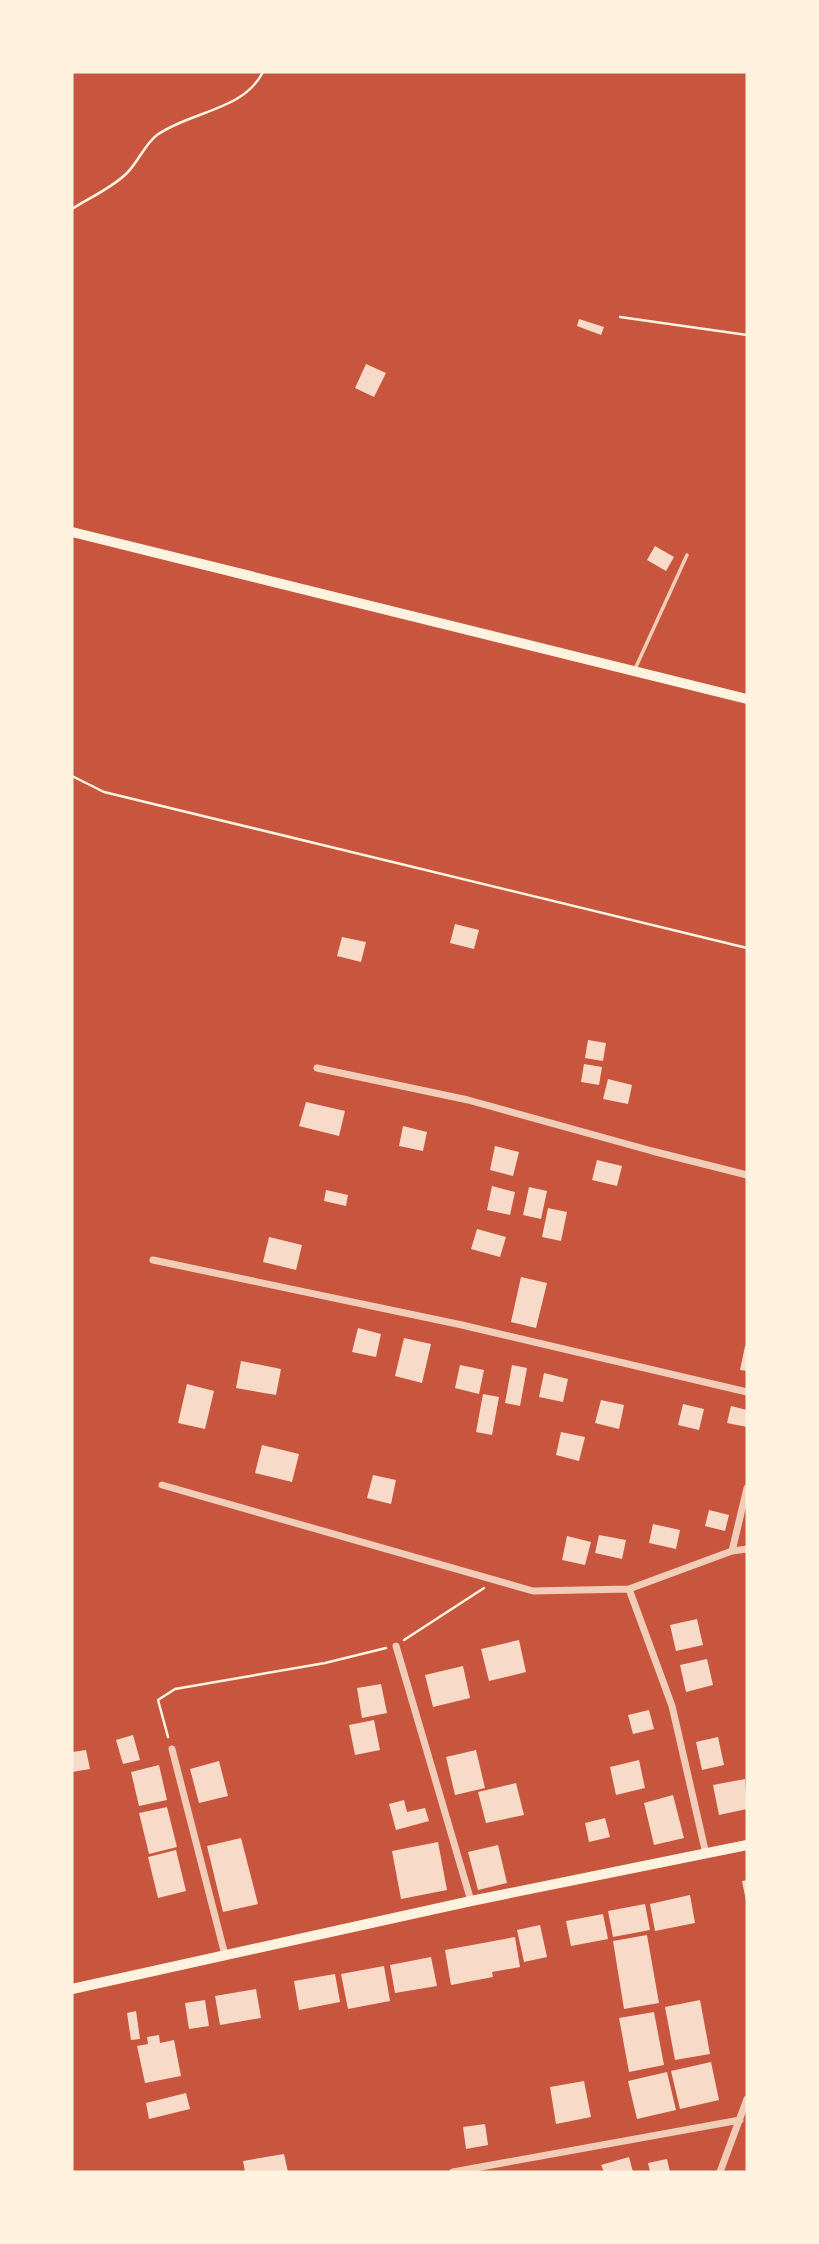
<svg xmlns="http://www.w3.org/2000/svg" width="819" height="2244" viewBox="0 0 819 2244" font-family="Ubuntu,sans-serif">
<rect width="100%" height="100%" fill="#c8553d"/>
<path fill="#f7dbc8" d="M579,319l25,8 -3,8 -24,-9z
M366,364l20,9 -12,24 -19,-9z
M655,546l19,11 -8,14 -19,-11z
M455,924l24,6 -5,19 -24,-6z
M342,937l24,5 -5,20 -24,-6z
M588,1040l18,3 -3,18 -18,-3z
M584,1064l18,3 -3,18 -18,-3z
M608,1079l24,6 -4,19 -25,-5z
M306,1102l39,9 -6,25 -40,-10z
M403,1126l24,6 -4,19 -24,-5z
M495,1146l24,6 -6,24 -23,-6z
M597,1160l25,6 -5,20 -25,-6z
M492,1186l23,6 -5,23 -23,-5z
M529,1187l18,4 -6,28 -18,-4z
M326,1190l22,5 -2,11 -22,-5z
M548,1208l19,4 -6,29 -19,-4z
M477,1229l29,8 -6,20 -29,-8z
M269,1237l33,8 -6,25 -33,-8z
M521,1277l26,6 -11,45 -25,-6z
M358,1328l23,6 -5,23 -24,-5z
M404,1338l27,6 -9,39 -27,-7z
M745,1346h2v25l-7,-1z
M241,1361l40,8 -5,26 -40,-7z
M460,1365l24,5 -5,24 -24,-6z
M512,1365l15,3 -7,38 -15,-3z
M544,1373l24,6 -5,23 -24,-5z
M187,1384l27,7 -9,38 -27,-6z
M483,1394l16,3 -7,38 -16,-3z
M601,1400l23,5 -5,24 -24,-6z
M683,1404l21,5 -5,21 -21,-5z
M731,1406l16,4v17l-20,-4z
M561,1432l24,5 -6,24 -23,-6z
M262,1445l37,9 -7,28 -37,-9z
M373,1475l23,5 -5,24 -24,-6z
M709,1510l20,5 -4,16 -20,-5z
M653,1524l27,6 -4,19 -27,-6z
M599,1535l27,5 -4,19 -27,-6z
M567,1536l24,6 -6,23 -23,-5z
M697,1619l6,26 -27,6 -6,-26z
M519,1640l7,32 -37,9 -8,-32z
M707,1659l6,26 -27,7 -6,-27z
M463,1666l7,32 -37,9 -8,-32z
M381,1684l6,29 -25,5 -5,-30z
M649,1710l5,19 -21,5 -5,-19z
M374,1720l6,30 -25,5 -6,-30z
M133,1735l7,25 -17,4 -7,-24z
M718,1737l6,28 -22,5 -6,-28z
M86,1750l4,19 -18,3v-20z
M476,1750l9,38 -30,7 -9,-38z
M639,1760l6,28 -29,7 -6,-28z
M219,1761l9,35 -29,7 -9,-34z
M159,1765l8,35 -28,6 -8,-34z
M745,1779l2,30 -28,6 -6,-30z
M516,1783l8,32 -38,8 -8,-31z
M673,1795l11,43 -30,7 -10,-42z
M404,1800l3,12 18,-4 4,13 -33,9 -7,-26z
M167,1807l10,40 -28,7 -10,-41z
M605,1818l5,19 -21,5 -4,-19z
M241,1838l17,66 -35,8 -16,-66z
M438,1842l9,48 -46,9 -9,-48z
M498,1845l9,38 -29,7 -10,-38z
M176,1850l10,41 -28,7 -10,-41z
M747,1880v21h-1l-4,-20z
M690,1895l5,28 -40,8 -5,-27z
M645,1904l5,26 -37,7 -5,-26z
M603,1914l5,25 -37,7 -5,-25z
M540,1925l7,32 -23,5 -7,-32z
M647,1935l12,68 -35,6 -11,-68z
M515,1937l5,30 -28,5 1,5 -42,8 -6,-35z
M431,1957l6,29 -42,7 -5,-28z
M384,1966l6,35 -42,8 -7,-35z
M335,1974l5,28 -41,8 -5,-29z
M256,1989l5,29 -41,7 -5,-29z
M205,2000l4,26 -20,3 -4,-26z
M700,2000l10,54 -35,6 -10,-53z
M136,2011l4,28 -9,1 -4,-27z
M654,2012l10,53 -35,7 -10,-54z
M159,2035l1,8 14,-3 7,36 -36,7 -8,-37 11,-2 -1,-7z
M711,2062l8,38 -39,9 -9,-38z
M667,2072l9,38 -39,9 -9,-38z
M584,2081l7,36 -35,7 -6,-37z
M186,2093l4,16 -41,10 -3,-16z
M485,2124l3,21 -22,4 -3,-22z
M284,2154l4,18h-43l-2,-11z
M629,2157l4,15h-29l-3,-7z
M667,2159l3,13h-20l-2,-9z"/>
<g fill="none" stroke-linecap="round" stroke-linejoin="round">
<path stroke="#fff3e0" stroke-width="2.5" d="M72,209c17,-11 40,-21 55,-36 11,-11 18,-29 30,-38 34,-24 86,-24 106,-63
M620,317l127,18
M72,776l32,16 643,156
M404,1640l80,-52
M168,1737l-10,-37 17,-11 150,-26 61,-15"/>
<path stroke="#f1ccb7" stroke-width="3.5" d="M635,669l52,-114"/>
<path stroke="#f1ccb7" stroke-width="7" d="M317,1068l151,32 184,51 95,24
M153,1260l309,65 285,67
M162,1485l371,106 96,-2 103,-38 15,-2
M732,1551l15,-63
M629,1589l43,117 34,148
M396,1646l75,255
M172,1749l53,206
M453,2172l287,-52
M720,2172l27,-73"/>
<path stroke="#fff3e0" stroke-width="10" d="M72,532l675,167
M72,1989l399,-88 276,-56"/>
</g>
<rect width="819" height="2244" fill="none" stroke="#fff3e0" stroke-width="147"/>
</svg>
